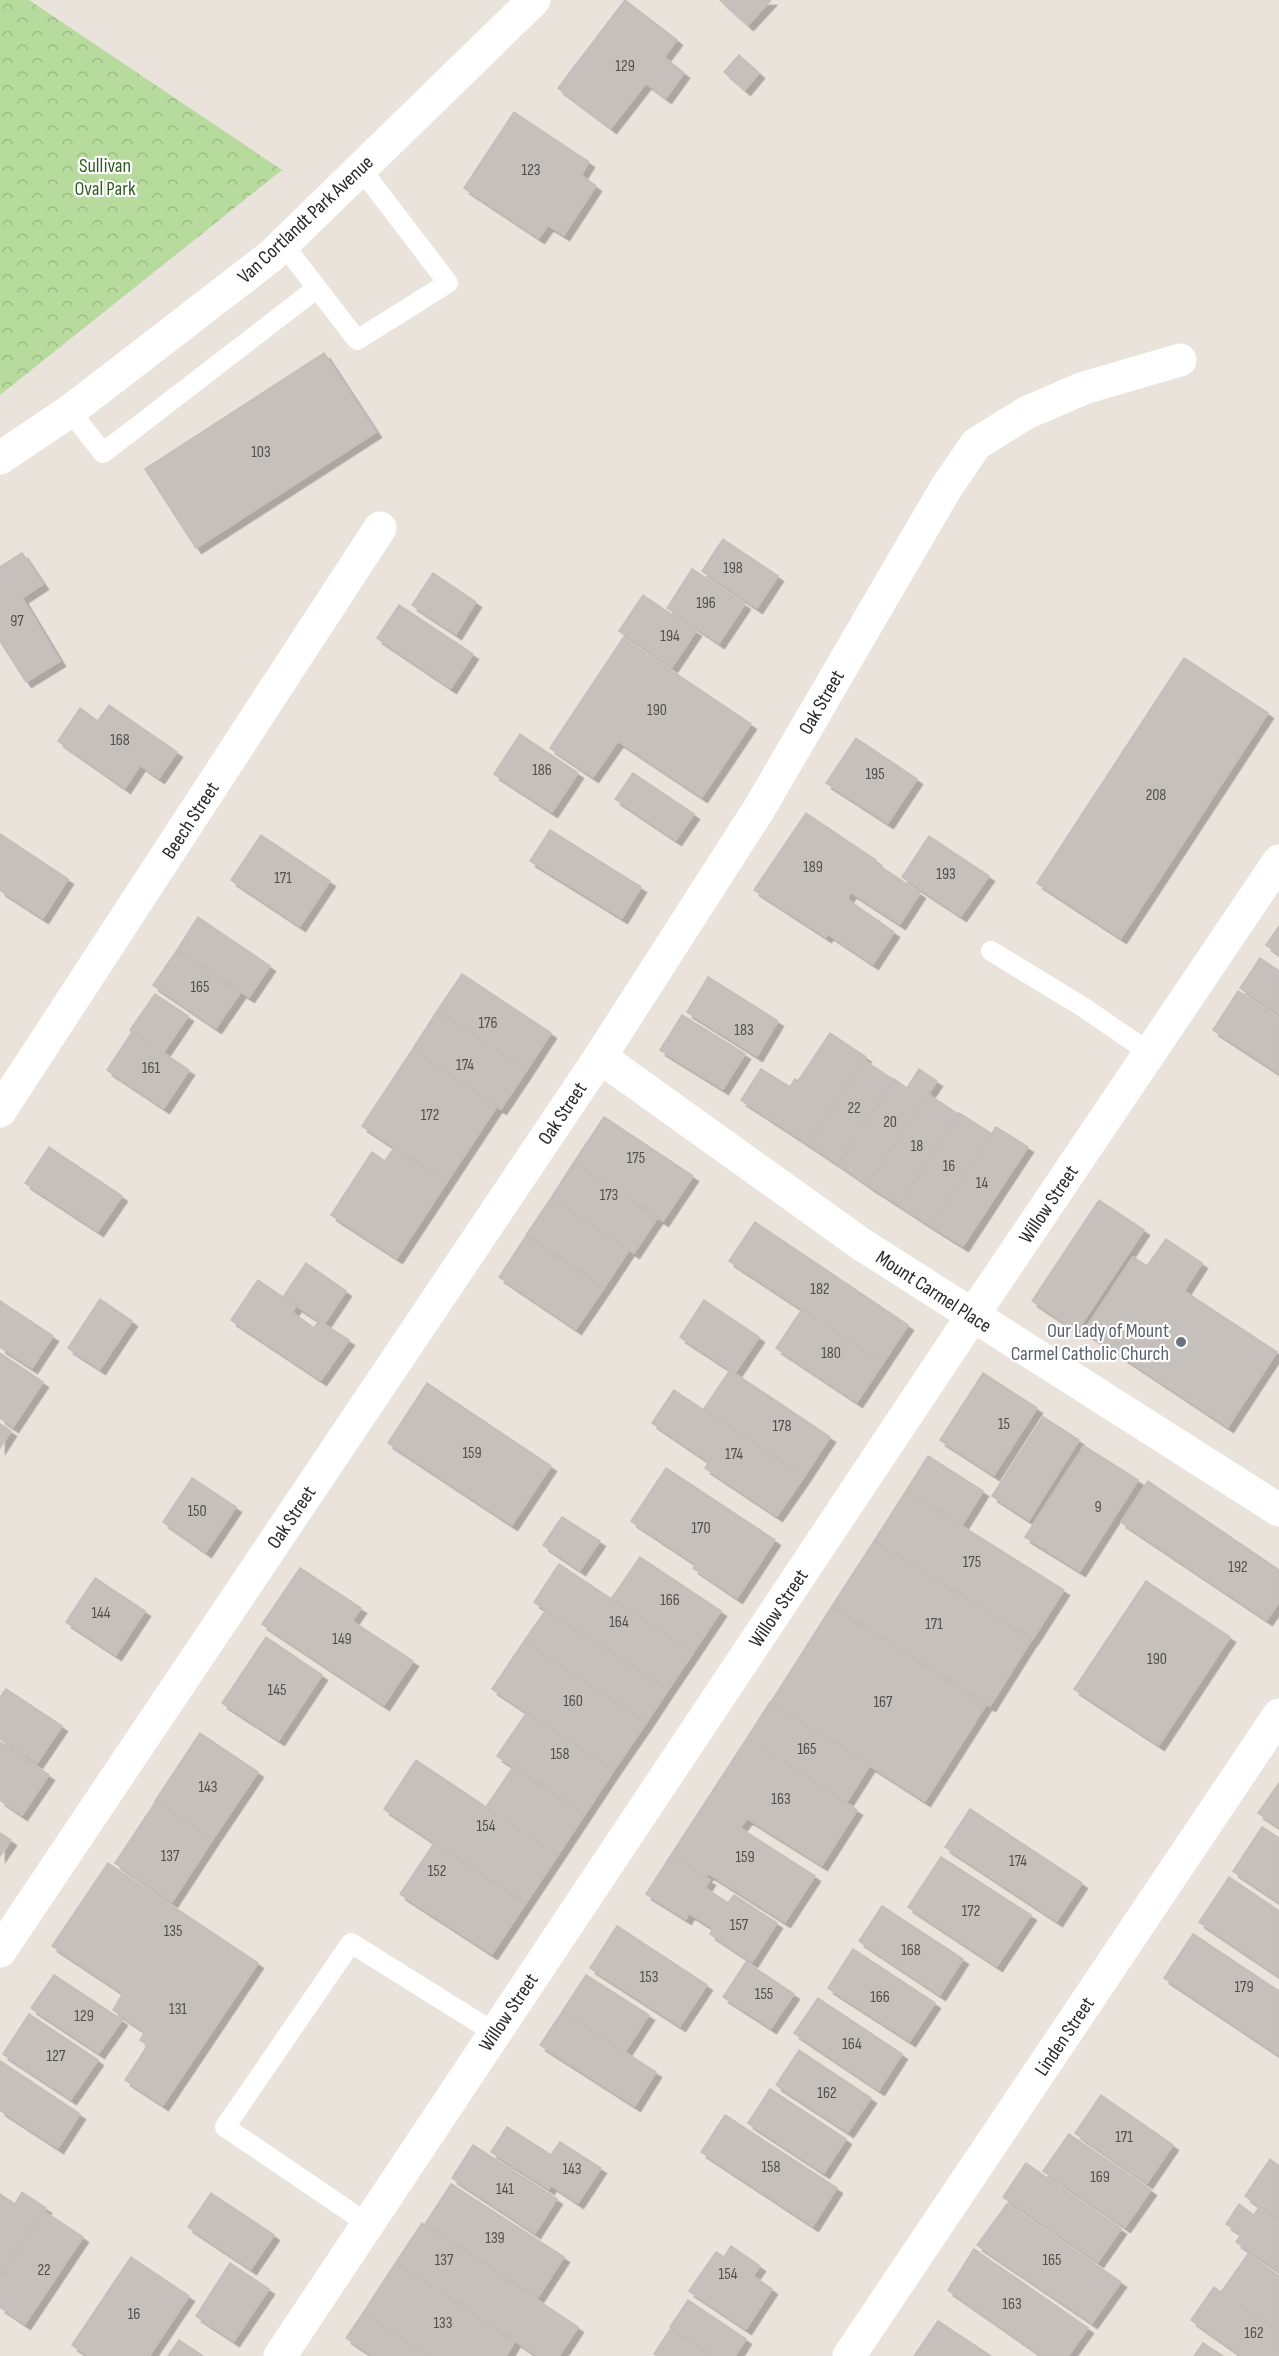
<svg xmlns="http://www.w3.org/2000/svg" width="1279" height="2356" viewBox="0 0 1279 2356" font-family="'Sofia Sans Condensed',sans-serif">
<defs>
<pattern id="forest-crowns" width="20" height="18" patternUnits="userSpaceOnUse" patternTransform="scale(1.5)"><rect width="20" height="18" fill="#b6db9d"/><path d="M2 6a3 3 0 1 1 6 0M12 15a3 3 0 1 1 6 0" fill="none" stroke="#9cbc87"/></pattern>
<filter id="shadow"><feDropShadow dx="5.5" dy="5.5" stdDeviation="0" flood-color="#0004"/></filter>
</defs>
<rect width="100%" height="100%" fill="#eae3dc"/>
<path fill="url(#forest-crowns)" d="M0,0h29l253,170 -282,225z"/>
<path fill="#c5c0bb" stroke="#c5beb6" stroke-width="1.5" filter="url(#shadow)" d="M625,0l52,40 -13,17 20,16 -18,25 -20,-15 -35,45 -53,-40z
M720,0h51l-23,25z
M739,55l20,18 -14,17 -21,-18z
M514,112l75,50 -8,13 15,11 -32,49 -16,-10 -9,13 -75,-50z
M324,353l52,79 -180,116 -51,-79z
M723,539l55,37 -21,32 -55,-37z
M22,553l21,31 -21,14 38,63 -34,21 -26,-41v-74z
M692,569l53,35 -26,39 -52,-35z
M433,573l43,29 -20,32 -44,-29z
M643,595l53,36 -24,36 -53,-36z
M399,605l74,49 -22,34 -74,-50z
M623,638l128,86 -49,73 -84,-56 -25,36 -43,-29z
M1184,658l84,55 -147,225 -84,-55z
M109,705l68,47 -18,26 -19,-13 -15,23 -67,-47 22,-33 18,13z
M520,734l58,39 -26,39 -58,-38z
M856,738l61,41 -29,44 -62,-40z
M633,773l61,41 -18,26 -61,-41z
M806,813l70,47 -2,2 46,31 -20,31 -49,-32 -4,7 47,33 -21,32 -45,-30 -2,3 -72,-47z
M550,830l91,57 -19,31 -92,-57z
M0,834l68,45 -25,39 -43,-28z
M261,835l69,46 -30,45 -69,-46z
M929,836l60,40 -28,40 -59,-39z
M198,917l72,49 -21,31 -72,-47z
M1279,926v28l-13,-9z
M177,950l63,43 -24,35 -63,-43z
M1260,958l19,13v43l-39,-26z
M462,974l89,59 -24,37 -90,-59z
M708,977l70,44 -21,35 -70,-44z
M1238,991l41,27v55l-66,-43z
M155,994l33,22 -25,37 -33,-23z
M437,1011l90,59 -26,39 -89,-59z
M682,1015l63,39 -22,35 -63,-39z
M132,1032l57,38 -25,38 -57,-38z
M830,1033l36,24 -58,87 -67,-44 20,-31 29,18 5,-8 3,2z
M412,1050l85,56 -50,76 -85,-56z
M864,1060l30,20 -56,84 -30,-20z
M919,1069l18,12 -69,104 -30,-21 56,-85 13,9z
M928,1094l30,20 -59,91 -31,-20z
M959,1113l33,21 -61,92 -32,-21z
M604,1117l89,59 -30,45 -89,-59z
M996,1127l32,20 -65,99 -32,-20z
M49,1147l73,49 -24,35 -73,-48z
M394,1148l53,34 -50,76 -66,-43 41,-63 13,9z
M574,1162l84,55 -24,36 -83,-55z
M551,1198l78,52 -25,38 -78,-53z
M1099,1200l45,30 -67,101 -45,-30z
M755,1222l153,103 -25,38 -154,-102z
M526,1236l78,52 -28,41 -77,-52z
M1166,1239l36,24 -18,28 93,61 -49,75 -144,-96 49,-74 14,9z
M306,1263l40,28 -22,33 -41,-27z
M258,1280l38,26 -4,6 22,16 5,-7 30,19 -28,40 -90,-60z
M100,1299l32,22 -32,48 -32,-21z
M704,1300l55,37 -24,36 -55,-36z
M0,1301l53,35 -21,32 -32,-21z
M802,1309l81,54 -26,39 -81,-54z
M0,1353l43,29 -30,45 -13,-9z
M730,1370l100,67 -26,40 -101,-67z
M983,1373l54,35 -43,67 -54,-35z
M427,1383l124,83 -39,59 -124,-82z
M674,1390l130,87 -27,39 -72,-48 4,-6 -57,-39z
M1043,1417l36,23 -50,80 -37,-24z
M0,1424l11,7 -11,17z
M1084,1446l54,34 -58,91 -55,-34z
M928,1456l55,35 -21,34 -56,-34z
M666,1468l109,72 -38,58 -44,-30 3,-4 -65,-43z
M192,1478l44,29 -30,45 -43,-30z
M1148,1481l131,89v32l-12,18 -146,-98z
M906,1491l158,99 -32,50 -158,-99z
M562,1517l38,24 -20,29 -37,-25z
M874,1541l158,98 -42,67 -158,-100z
M640,1557l81,54 -28,42 -82,-54z
M559,1564l134,89 -25,37 -134,-88z
M300,1568l61,40 -9,13 61,40 -29,44 -122,-81z
M95,1578l50,33 -29,44 -50,-33z
M1146,1581l84,56 -71,108 -85,-56z
M832,1606l154,99 -61,96 -154,-99z
M546,1610l122,80 -21,32 -123,-81z
M266,1637l56,38 -43,65 -57,-37z
M524,1641l123,81 -33,48 -122,-81z
M6,1689l56,37 -25,37 -37,-24v-42z
M770,1702l100,63 -24,38 -99,-65z
M527,1712l87,58 -29,44 -88,-58z
M200,1733l58,39 -45,67 -58,-38z
M747,1738l110,72 -35,55 -75,-47 -7,10 75,48 -30,46 -77,-49 -2,4 -35,-22z
M0,1742l49,33 -27,40 -22,-15z
M416,1760l142,95 -32,48 -142,-94z
M513,1767l72,47 -27,41 -72,-48z
M1279,1783v44l-21,-14z
M156,1801l57,38 -41,63 -57,-39z
M970,1809l112,74 -25,38 -112,-74z
M1262,1827l17,11v64l-46,-31z
M0,1833l11,7 -11,16z
M434,1843l92,60 -34,51 -92,-60z
M671,1855l39,25 -5,8 23,15 6,-8 43,28 -25,39 -42,-28 3,-6 -24,-15 -3,6 -40,-25z
M941,1857l90,58 -34,51 -89,-59z
M108,1863l150,100 -95,142 -38,-25 23,-35 -8,-5 5,-8 -32,-22 10,-17 -71,-47z
M1229,1877l50,34v65l-80,-54z
M882,1906l81,53 -23,36 -81,-54z
M617,1926l90,59 -27,41 -90,-58z
M1193,1934l86,57v64l-115,-77z
M853,1949l82,54 -25,38 -82,-53z
M746,1962l48,32 -23,34 -48,-31z
M54,1975l68,45 -23,33 -68,-45z
M586,1975l63,40 -24,37 -63,-40z
M818,1998l84,56 -23,36 -85,-57z
M562,2012l94,60 -21,34 -95,-61z
M29,2014l69,46 -27,39 -68,-45z
M799,2050l72,48 -23,34 -72,-47z
M0,2061l80,53 -22,34 -58,-38z
M770,2089l76,50 -22,34 -76,-50z
M1101,2095l72,50 -26,38 -72,-50z
M725,2115l112,73 -24,38 -112,-74z
M507,2127l44,28 9,-13 41,26 -23,35 -27,-18 -2,4 -58,-37z
M1069,2134l82,56 -26,37 -82,-56z
M473,2145l84,54 -22,34 -83,-55z
M1270,2159l9,7v54l-34,-24z
M1026,2163l95,66 -23,33 -95,-65z
M451,2184l113,73 -26,40 -113,-73z
M22,2192l24,16 -46,69v-83l15,10z
M211,2193l63,42 -23,34 -63,-42z
M1007,2204l114,78 -29,41 -115,-78z
M1239,2204l15,11 6,-9 19,14v51l-43,-29 5,-8 -15,-10z
M44,2211l39,26 -58,87 -25,-17v-30z
M422,2223l156,104 -19,29h-21l-142,-94z
M731,2246l29,20 -7,10 19,13 -26,40 -57,-38 27,-39 8,5z
M974,2249l114,79 -20,28 -27,-1 -93,-65z
M1248,2254l31,22v57l-58,-41z
M131,2257l58,39 -40,60h-60l-17,-11z
M396,2262l119,79 -9,15h-78l-65,-43z
M230,2263l39,26 -35,52 -38,-25z
M1214,2287l65,46v23h-37l-51,-36z
M688,2300l58,39 -11,17h-21l-44,-29z
M363,2313l65,43h-55l-27,-18z
M938,2321l53,35h-77z
M671,2328l43,28h-56l-4,-2z
M179,2340l24,16h-35z
M1203,2343l20,13h-29z"/>
<g fill="none" stroke-linecap="round" stroke-linejoin="round">
<path stroke="#fff" stroke-width="20" d="M283,244l34,44
M70,411l33,42 214,-165 40,52 91,-57 -87,-114
M991,951l92,56 67,46
M368,2224l-143,-97 126,-184 144,90"/>
<path stroke="#fff" stroke-width="33" d="M600,1057l261,187 418,266
M0,1111l380,-583
M0,1951l600,-894 159,-248 187,-321 30,-44 50,-31 58,-25 96,-28
M280,2356l693,-1041 306,-454
M849,2356l430,-641"/>
<path stroke="#fff" stroke-width="33" d="M0,458l70,-47 201,-155 263,-256"/>
</g>
<circle fill="#6b7280" stroke="#fff" stroke-width="2" cx="1181" cy="1342" r="6"/>
<g text-anchor="middle" stroke-width="4.5" stroke-linejoin="round" paint-order="stroke">
<g font-size="16" fill="#504f4e">
<text x="625" y="71">129</text>
<text x="531" y="175">123</text>
<text x="261" y="457">103</text>
<text x="733" y="573">198</text>
<text x="706" y="608">196</text>
<text x="17" y="626">97</text>
<text x="670" y="641">194</text>
<text x="657" y="715">190</text>
<text x="120" y="745">168</text>
<text x="542" y="775">186</text>
<text x="875" y="779">195</text>
<text x="1156" y="800">208</text>
<text x="813" y="872">189</text>
<text x="946" y="879">193</text>
<text x="283" y="883">171</text>
<text x="200" y="992">165</text>
<text x="488" y="1028">176</text>
<text x="744" y="1035">183</text>
<text x="465" y="1070">174</text>
<text x="151" y="1073">161</text>
<text x="854" y="1113">22</text>
<text x="430" y="1120">172</text>
<text x="890" y="1127">20</text>
<text x="917" y="1151">18</text>
<text x="636" y="1163">175</text>
<text x="949" y="1171">16</text>
<text x="982" y="1188">14</text>
<text x="609" y="1200">173</text>
<text x="820" y="1294">182</text>
<text x="831" y="1358">180</text>
<text x="1004" y="1429">15</text>
<text x="782" y="1431">178</text>
<text x="472" y="1458">159</text>
<text x="734" y="1459">174</text>
<text x="1098" y="1512">9</text>
<text x="197" y="1516">150</text>
<text x="701" y="1533">170</text>
<text x="972" y="1567">175</text>
<text x="1238" y="1572">192</text>
<text x="670" y="1605">166</text>
<text x="101" y="1618">144</text>
<text x="619" y="1627">164</text>
<text x="934" y="1629">171</text>
<text x="342" y="1644">149</text>
<text x="1157" y="1664">190</text>
<text x="277" y="1695">145</text>
<text x="573" y="1706">160</text>
<text x="883" y="1707">167</text>
<text x="807" y="1754">165</text>
<text x="560" y="1759">158</text>
<text x="208" y="1792">143</text>
<text x="781" y="1804">163</text>
<text x="486" y="1831">154</text>
<text x="170" y="1861">137</text>
<text x="745" y="1862">159</text>
<text x="1018" y="1866">174</text>
<text x="437" y="1876">152</text>
<text x="971" y="1916">172</text>
<text x="739" y="1930">157</text>
<text x="173" y="1936">135</text>
<text x="911" y="1955">168</text>
<text x="649" y="1982">153</text>
<text x="1244" y="1992">179</text>
<text x="764" y="1999">155</text>
<text x="880" y="2002">166</text>
<text x="178" y="2014">131</text>
<text x="84" y="2021">129</text>
<text x="852" y="2049">164</text>
<text x="56" y="2061">127</text>
<text x="827" y="2098">162</text>
<text x="1124" y="2142">171</text>
<text x="771" y="2172">158</text>
<text x="572" y="2174">143</text>
<text x="1100" y="2182">169</text>
<text x="505" y="2194">141</text>
<text x="495" y="2243">139</text>
<text x="444" y="2265">137</text>
<text x="1052" y="2265">165</text>
<text x="44" y="2275">22</text>
<text x="728" y="2279">154</text>
<text x="1012" y="2309">163</text>
<text x="134" y="2319">16</text>
<text x="443" y="2328">133</text>
<text x="1254" y="2338">162</text>
</g>
<g font-size="20" fill="#315e20" stroke="#fff">
<text x="105" y="172">Sullivan<tspan x="105" dy="23">Oval Park</tspan></text>
</g>
<g font-size="20" fill="#292929" stroke="#fff">
<text transform="translate(305 219) rotate(-43)" y="7">Van Cortlandt Park Avenue</text>
<text transform="translate(821 702) rotate(-60)" y="7">Oak Street</text>
<text transform="translate(190 820) rotate(-57)" y="7">Beech Street</text>
<text transform="translate(562 1113) rotate(-56)" y="7">Oak Street</text>
<text transform="translate(1048 1204) rotate(-56)" y="7">Willow Street</text>
<text transform="translate(934 1291) rotate(33)" y="7">Mount Carmel Place</text>
<text transform="translate(291 1517) rotate(-56)" y="7">Oak Street</text>
<text transform="translate(778 1608) rotate(-56)" y="7">Willow Street</text>
<text transform="translate(508 2012) rotate(-56)" y="7">Willow Street</text>
<text transform="translate(1064 2036) rotate(-56)" y="7">Linden Street</text>
</g>
<g font-size="20" fill="#5b616d" stroke="#fff" text-anchor="end">
<text x="1169" y="1337">Our Lady of Mount<tspan x="1169" dy="23">Carmel Catholic Church</tspan></text>
</g>
</g>
</svg>
